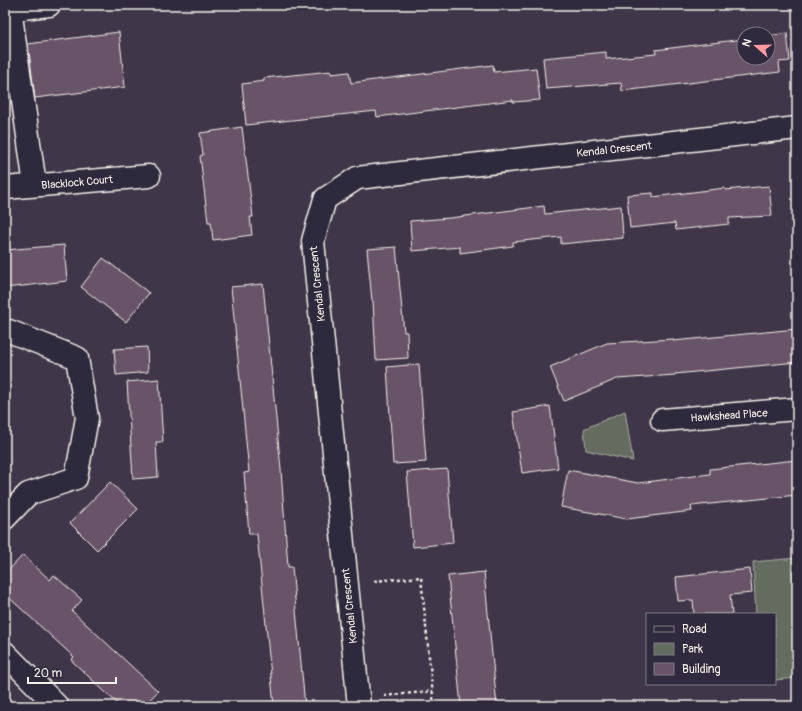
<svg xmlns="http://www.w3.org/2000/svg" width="802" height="711" viewBox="0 0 802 711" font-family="Pangolin,sans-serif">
<rect width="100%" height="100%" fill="#40364a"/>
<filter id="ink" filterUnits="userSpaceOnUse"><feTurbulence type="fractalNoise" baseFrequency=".025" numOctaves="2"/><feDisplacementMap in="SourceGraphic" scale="8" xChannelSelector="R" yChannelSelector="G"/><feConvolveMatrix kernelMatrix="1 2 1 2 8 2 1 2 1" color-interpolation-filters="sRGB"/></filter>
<g filter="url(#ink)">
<path fill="#636c5f" stroke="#acaea4" d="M625,411l8,50 -47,-11 -2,-21z
M797,558v120l-22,2v-66h-19l-3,-52z"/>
<path fill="#695369" stroke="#f4f1e8" d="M119,32l6,55 -90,11 -7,-54z
M787,33l3,28 -11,1 1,10 -158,19 -1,-8 -75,6 -3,-31 63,-6v7l50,-5 -1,-4 89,-11v19h24v-22z
M5,63l5,38 -5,1z
M493,65l1,7 42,-4 4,32 -27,2v-2l-136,17 -1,-6 -130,14 -4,-41 22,-3v-3l67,-7v3l18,-2 2,11z
M242,127l11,90h-3l2,18 -39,5 -2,-18h-3l-8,-66 3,-1 -3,-22z
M769,186l3,30 -43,2v6l-53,6 -1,-7 -45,5 -3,-33 26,-2v4l72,-9v2z
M544,206l1,8 76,-8 2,32 -62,6v-7l-48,5v4l-53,7v-6l-48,4 -2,-30 40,-3z
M64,245l3,36 -62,7v-38z
M396,247l8,85h3l1,26 -32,2 -3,-59h-1l-5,-52z
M103,258l46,35 -23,29 -45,-35z
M263,284l18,186 7,97h4l13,139h-31l-17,-172h-8l-5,-61 5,-1 -18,-185z
M797,329v33l-122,12v1l-58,4 -53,22 -14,-34 57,-24 66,-4v2z
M147,347l1,25 -32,3 -2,-26z
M419,364l7,98 -33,2 -6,-97z
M159,379l4,63h-7l2,35 -25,2 -6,-97z
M550,406l8,62 -36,5 -9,-61z
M797,460v35l-106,11 1,5 -65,8 -66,-12 7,-37 70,13 72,-9v-5z
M447,469l6,74 -40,4 -6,-75z
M110,482l28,27 -41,41 -27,-27z
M23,555l27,25 4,-5 28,25 -10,11 86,80 -14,15h-24l-49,-46 3,-3 -69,-63v-20z
M750,569l2,24 -22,2 2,19h-38l-1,-14 -15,1 -2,-24z
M484,572l13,134h-36l-13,-130z"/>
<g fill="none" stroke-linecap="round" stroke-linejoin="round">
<defs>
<path id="minor" d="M10,9l25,176
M5,188l144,-12
M662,420l135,-11
M5,518l23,-24 48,-16 11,-60 -10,-60 -68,-27
M5,653l52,53
M359,706l-46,-465 12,-42 32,-21 440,-50"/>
<path id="major" d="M5,10l44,-5"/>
</defs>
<use href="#minor" stroke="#f4f1e8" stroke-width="25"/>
<use href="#major" stroke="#f4f1e8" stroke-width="25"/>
<path stroke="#f4f1e8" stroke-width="2.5" stroke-dasharray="3 3" stroke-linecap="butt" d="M374,581l47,-4 13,129
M384,696l49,-5"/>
<use href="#minor" stroke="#2f2a3d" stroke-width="22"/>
<use href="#major" stroke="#2f2a3d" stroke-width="22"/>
</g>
</g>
<g text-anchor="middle" stroke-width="3" stroke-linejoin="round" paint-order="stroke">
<g font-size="11" fill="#f4f1e8" stroke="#2f2a3d">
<text transform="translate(614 149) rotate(-6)" y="4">Kendal Crescent</text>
<text transform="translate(77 182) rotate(-5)" y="4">Blacklock Court</text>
<text transform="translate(317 284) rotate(-96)" y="4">Kendal Crescent</text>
<text transform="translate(729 415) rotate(-4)" y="4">Hawkshead Place</text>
<text transform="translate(349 606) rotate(-96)" y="4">Kendal Crescent</text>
</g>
</g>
<rect width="802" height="711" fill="none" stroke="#2f2a3d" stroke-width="20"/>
<rect x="10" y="10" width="782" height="691" fill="none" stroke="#f4f1e8" stroke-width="1.5" filter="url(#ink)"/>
<rect x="646" y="613" width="130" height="72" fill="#2f2a3d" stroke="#7e7a81"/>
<rect x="654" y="626" width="20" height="6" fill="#2f2a3d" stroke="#7e7a81"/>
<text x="682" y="633" font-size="12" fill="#f4f1e8">Road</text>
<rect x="654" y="643" width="20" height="12" fill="#636c5f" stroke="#7e7a81"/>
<text x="682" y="653" font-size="12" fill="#f4f1e8">Park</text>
<rect x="654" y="663" width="20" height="12" fill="#695369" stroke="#7e7a81"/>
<text x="682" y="673" font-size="12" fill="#f4f1e8">Building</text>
<g transform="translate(756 46) rotate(290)"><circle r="19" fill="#2f2a3d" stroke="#7e7a81"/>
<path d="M0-3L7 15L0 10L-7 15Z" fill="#ff9aa2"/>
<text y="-6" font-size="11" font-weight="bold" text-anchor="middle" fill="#f4f1e8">N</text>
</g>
<path d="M28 677v6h88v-6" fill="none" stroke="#f4f1e8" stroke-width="2"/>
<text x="34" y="677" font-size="12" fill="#f4f1e8" stroke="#2f2a3d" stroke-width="3" paint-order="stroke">20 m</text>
</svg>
